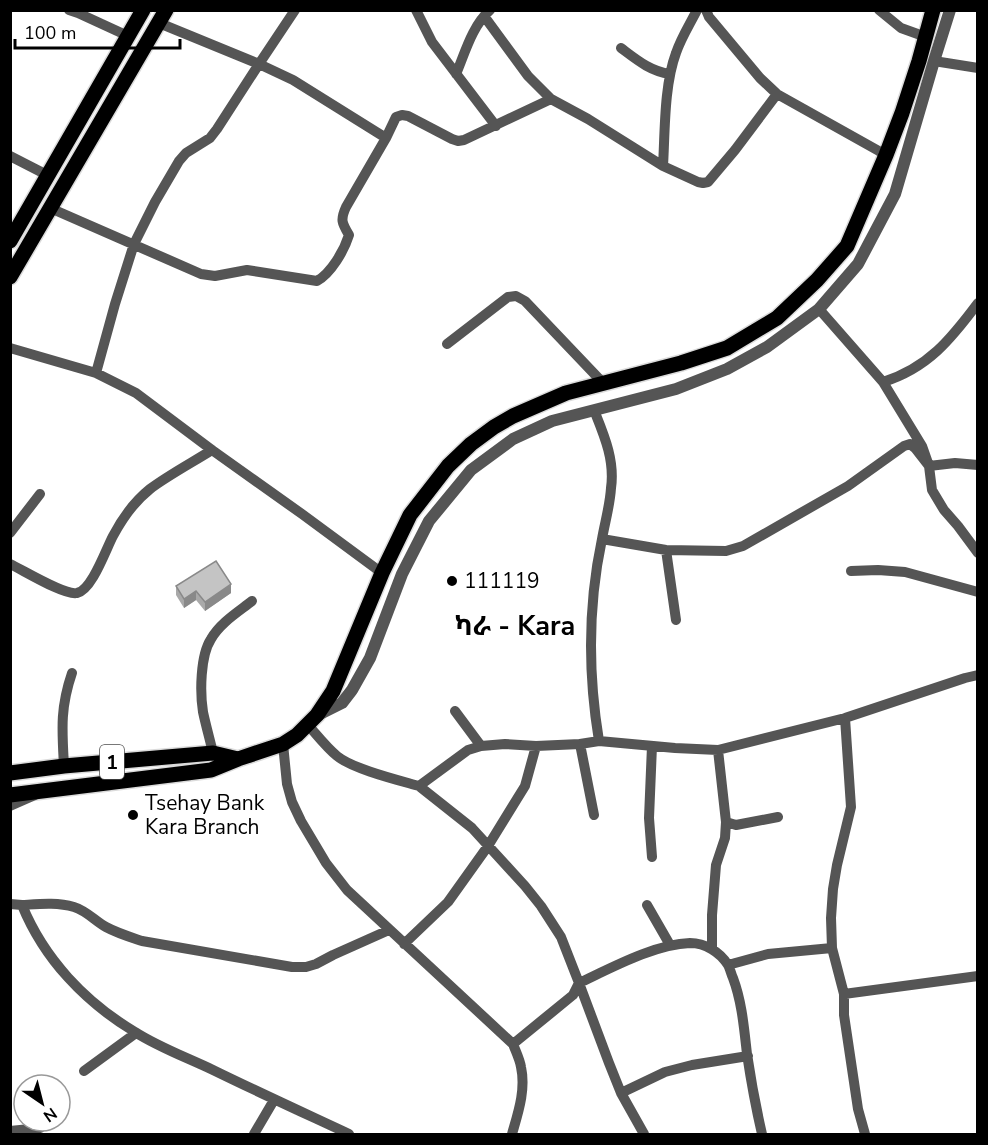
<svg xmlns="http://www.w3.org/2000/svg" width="988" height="1145" viewBox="0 0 988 1145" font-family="'Nunito Sans','Noto Sans Ethiopic',sans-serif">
<rect width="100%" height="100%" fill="#fff"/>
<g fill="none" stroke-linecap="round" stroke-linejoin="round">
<defs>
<path id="primary" d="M10,241l133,-231
M10,277l156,-267
M10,773l54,-7 149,-13 25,6
M10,795l201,-25 27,-11 45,-15 14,-9 20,-20 16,-24 49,-118 28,-58 38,-49 23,-22 23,-17 19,-11 53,-23 115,-30 46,-15 50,-30 40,-38 30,-34 39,-91 16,-42 17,-52 14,-51"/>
</defs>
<use href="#primary" stroke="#dbdbdb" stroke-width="18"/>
<path stroke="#555" stroke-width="10" d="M69,10l9,3 50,23
M416,10l16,32 64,84
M697,10c-7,14 -16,28 -21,43 -12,32 -11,79 -13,113l35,16 5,1 5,-1 27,-32 42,-56
M706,10l3,7 51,61 17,16 109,61
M879,10l22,18 25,9
M484,16l44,60 23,23
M159,23l100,41 36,-54
M621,48c16,12 29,23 49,26
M934,61l44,7
M456,74c9,-21 16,-48 34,-64
M10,156l39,20
M50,208l151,66 14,2 32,-6 70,11c14,-8 27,-30 32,-46 -7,-12 -9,-15 -3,-28l40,-69 10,-21 6,-2 6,1 44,23 6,2 6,-1 87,-41 37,20 75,47
M819,309l64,73 39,64 7,20 3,24 12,20 14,16 20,27
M447,344l61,-47 8,-1 9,5 79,83
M10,348l86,25 40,20 76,57 90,64 80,59
M96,373l19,-69 19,-60 21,-42 24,-41 7,-8 24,-15 7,-9 42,-65 34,16 93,58
M883,382c45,-14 68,-43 95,-79
M594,410c10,25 21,50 17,78 -1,17 -6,34 -9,51l64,11 60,1 17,-5 105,-60 56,-40 6,-2 5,4 14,18 26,-3 23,2
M10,533l30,-39
M666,550l10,70
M10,564c13,6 55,32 67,29 15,-3 29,-44 36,-57 9,-17 22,-35 37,-47 17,-13 43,-27 62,-39
M851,571l27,-1 27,2 73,20
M455,711l26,35
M308,725c9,10 18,22 29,31 16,13 61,24 82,30l49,-36 13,-4 24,-2 31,2 44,-2 19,-3 76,7 43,2 127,-32 120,-40 13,-3
M599,741c-11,-67 -11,-136 3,-202
M283,744l4,40 5,18 9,19 25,42 21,27 166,154 60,-49 6,-12
M580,744l14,71
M652,746l-3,72 3,39
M213,753c-3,-13 -7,-27 -10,-41 -3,-19 -3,-56 8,-73 9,-16 27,-27 41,-38
M64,766c-2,-36 -4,-58 8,-93
M419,786l53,42 53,58 16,20 20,31 18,46c32,-15 76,-39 111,-40 15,0 30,9 38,22 2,3 3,9 5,13 9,24 11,50 14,76 4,27 9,54 15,80
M10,806l25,-11
M726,822l10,3 42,-8
M10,904l12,1c22,54 63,97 113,127 23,15 53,26 78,38 45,22 91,43 136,64
M22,905c17,-1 35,-3 52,2 13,4 21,14 32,20 11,6 24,10 36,14l150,26h14l10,-3 17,-9 56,-25
M647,905l23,40
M404,944l44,-42 40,-56 37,-60 11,-40
M712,949v-34l4,-50 9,-27 1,-16 -8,-72
M728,965l40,-11 64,-6
M579,983l30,80 12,30 23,41
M844,994l-12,-46 -1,-30 2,-29 4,-24 14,-58 -6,-89
M84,1071l52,-38
M621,1093l44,-21 27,-7 56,-9
M10,1131l30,-3
M254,1134l20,-34
M512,1134c6,-21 14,-44 9,-67 -1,-7 -5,-15 -8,-23
M865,1134l-7,-25 -14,-94v-21l134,-18"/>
<path stroke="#555" stroke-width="12" d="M318,715l24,-12 10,-13 18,-32 32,-84 27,-53 42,-51 42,-31 39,-18 124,-32 51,-20 40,-22 52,-38 39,-45 37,-70 39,-133 16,-51"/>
<use href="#primary" stroke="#000" stroke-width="15"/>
</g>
<path fill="#a9a9a9" d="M176,586l55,7 -26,18 -9,-11 -12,8 -8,-13z"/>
<path fill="#898989" d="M231,584v9l-26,18v-9z
M196,591v9l-12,8v-9z"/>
<path fill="#c4c4c4" stroke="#898989" stroke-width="1.5" d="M216,561l15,23 -26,18 -9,-11 -12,8 -8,-13z"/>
<g fill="#000" stroke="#fff" stroke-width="2">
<circle cx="452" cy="581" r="6"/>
<circle cx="133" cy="815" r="6"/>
</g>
<g text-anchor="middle" stroke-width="5" stroke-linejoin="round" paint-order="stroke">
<rect fill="#fff" stroke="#4c4c4c" stroke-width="1.5" x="100" y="745" width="24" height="34" rx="4.5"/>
<g font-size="20" font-weight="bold" fill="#000">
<text x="112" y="769">1</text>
</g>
<g font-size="21" fill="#000" stroke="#fff" text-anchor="start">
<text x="464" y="588">111119</text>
<text x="145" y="810">Tsehay Bank<tspan x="145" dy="24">Kara Branch</tspan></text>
</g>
<g font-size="27" font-weight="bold" fill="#000" stroke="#fff">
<text x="515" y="635">ካራ - Kara</text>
</g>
</g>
<rect width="988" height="1145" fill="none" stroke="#000000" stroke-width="24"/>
<g transform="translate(42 1103) rotate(145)"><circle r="28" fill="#ffffff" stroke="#999999" stroke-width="1.5"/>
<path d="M0-4.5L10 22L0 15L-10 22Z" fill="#000000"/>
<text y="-9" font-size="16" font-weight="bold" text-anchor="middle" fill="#000000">N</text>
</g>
<path d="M15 39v9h165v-9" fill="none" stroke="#000000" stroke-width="3"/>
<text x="24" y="39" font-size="18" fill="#000000" stroke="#ffffff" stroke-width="4.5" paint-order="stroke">100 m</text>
</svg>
